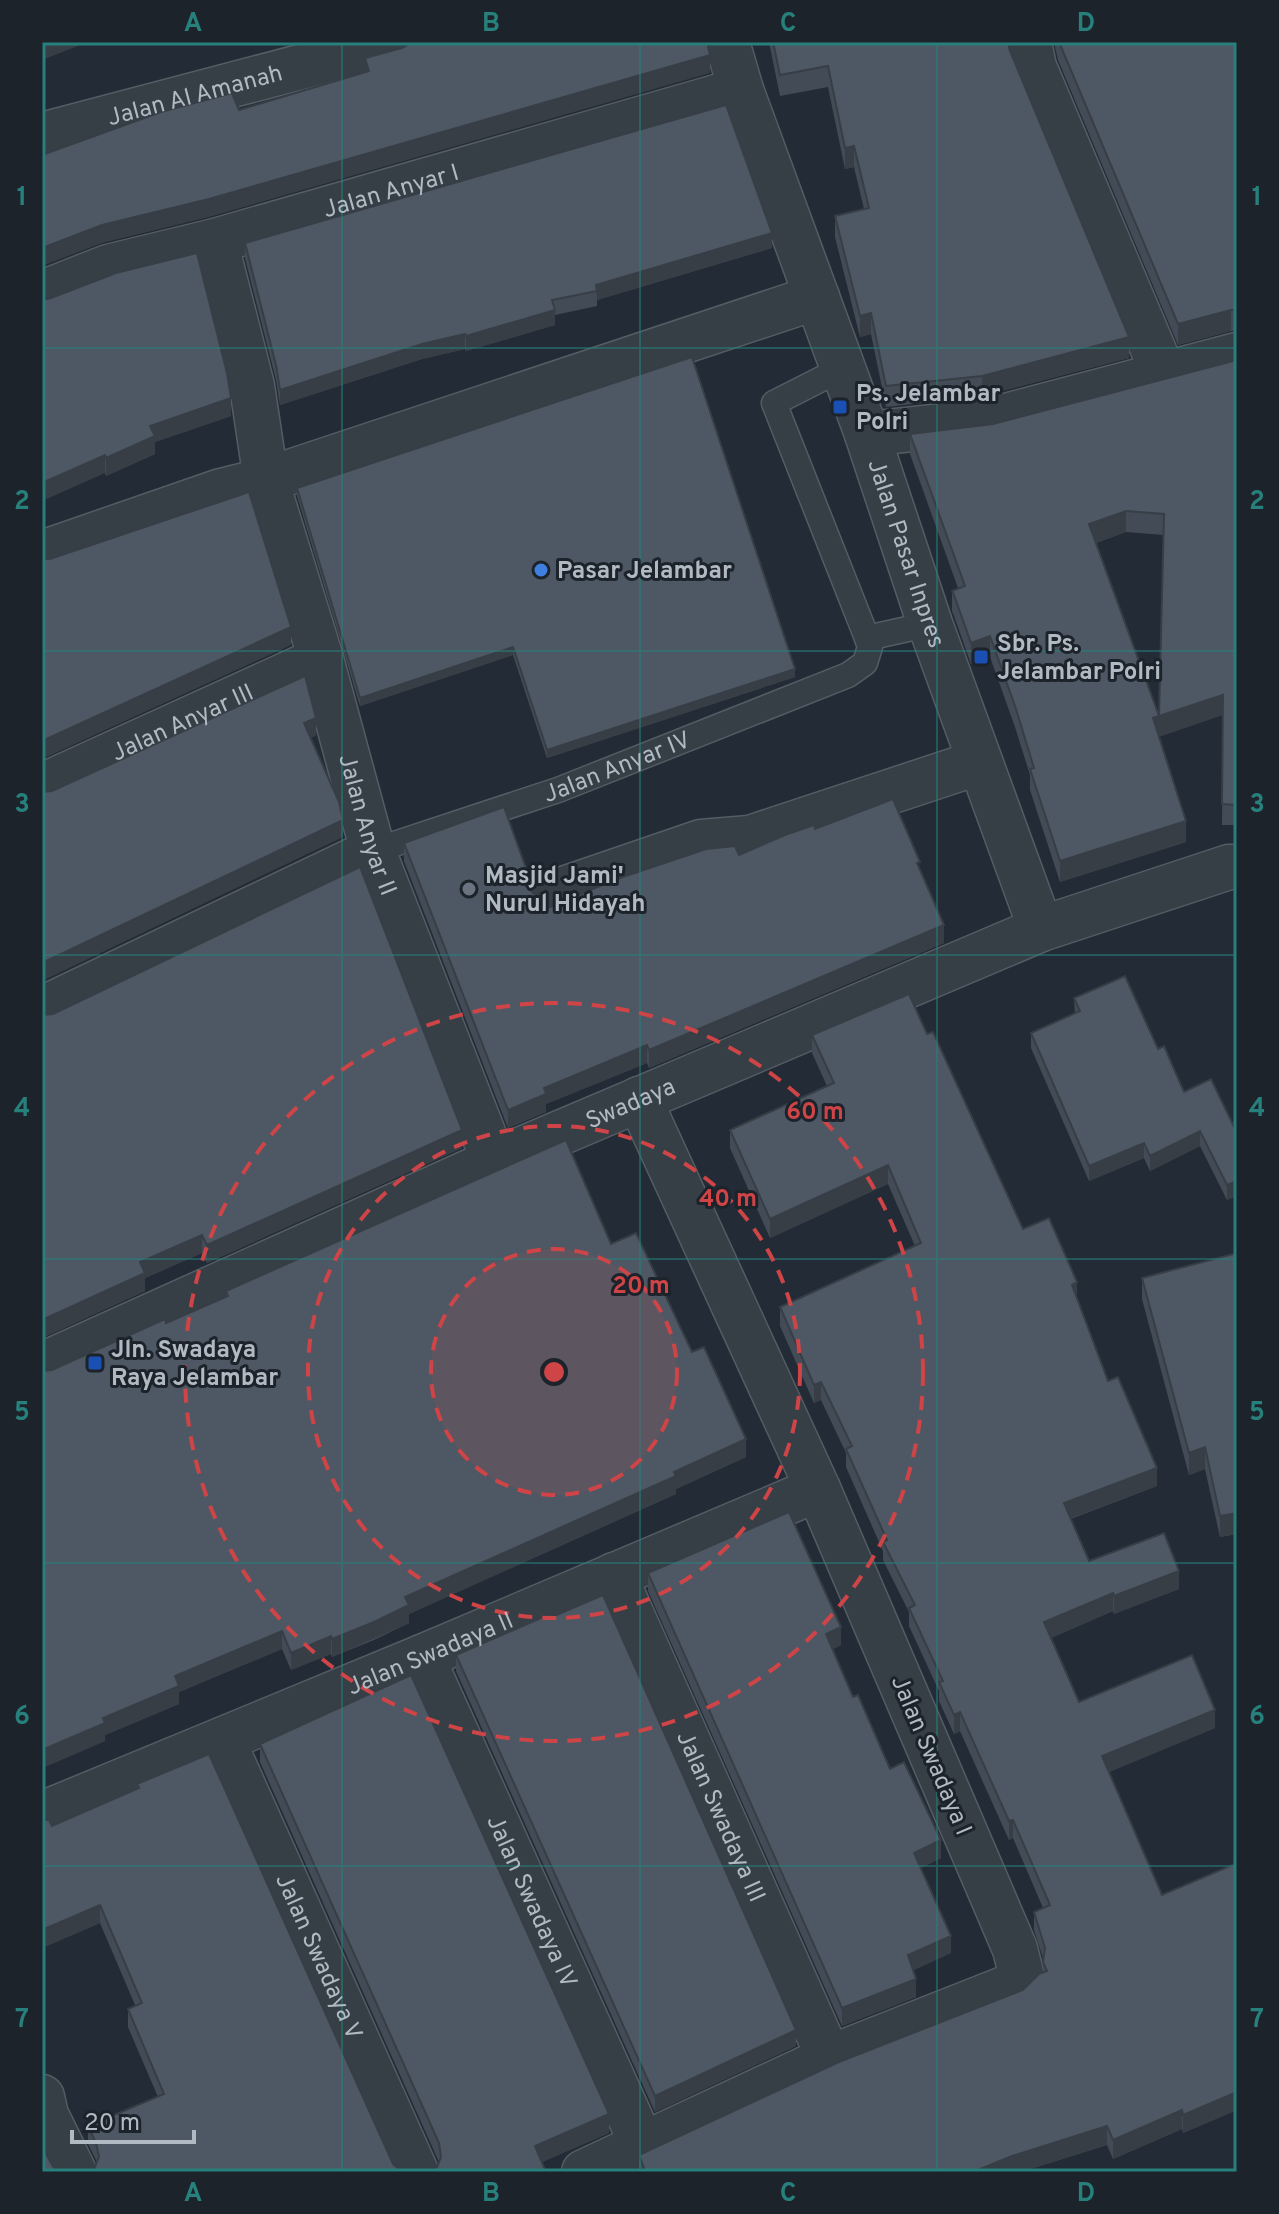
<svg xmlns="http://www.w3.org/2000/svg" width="1279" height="2214" viewBox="0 0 1279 2214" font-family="Overpass,sans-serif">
<rect width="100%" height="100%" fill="#232c36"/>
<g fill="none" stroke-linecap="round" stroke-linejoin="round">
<defs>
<g id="lane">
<path d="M867,638l63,-14"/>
<path id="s1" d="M373,851l185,-61 290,-115 17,-12 5,-16 -3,-9 -93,-235 69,-35"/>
</g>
<g id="street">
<path id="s2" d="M727,42l14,48 126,344 63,190 111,305"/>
<path d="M1029,42l5,25 130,308"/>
<path id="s3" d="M42,135l353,-93"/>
<path id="s4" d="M215,241l37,145 14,94 55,179 52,192 121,310"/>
<path id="s5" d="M42,293l66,-26 107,-26 526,-151"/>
<path d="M867,434l120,-13 250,-66"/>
<path d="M42,553l179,-62 45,-11 551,-183"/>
<path id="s6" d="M42,786l279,-127"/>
<path d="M549,894l152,-52 49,-4 230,-76"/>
<path d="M42,1009l331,-158"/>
<path id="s7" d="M42,1365l452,-204 547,-232 188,-62h8"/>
<path id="s8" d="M614,1575l215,483"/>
<path id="s9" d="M422,1657l220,487"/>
<path id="s10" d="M223,1741l193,431"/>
<path id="s11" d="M42,1814l380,-157 396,-168"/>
<path d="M42,2097l4,18 28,57"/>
<path d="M584,2172l245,-114 185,-73 7,-12 -6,-24 -197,-460 -179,-390"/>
</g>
</defs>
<use href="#lane" stroke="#545c64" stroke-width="27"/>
<use href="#street" stroke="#545c64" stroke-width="47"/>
<use href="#lane" stroke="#363e46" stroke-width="24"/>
<use href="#street" stroke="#363e46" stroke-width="44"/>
</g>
<path fill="#434c56" d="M769,42h239l2,9 119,307 -147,38 -96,11 -15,-73 -11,3 -25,-100v-21l29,-7 -10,-42 -9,2 -17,-82 -48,9z
M1054,42h183v289h-6l-53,14 -120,-285z
M245,243l527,5 -175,52v6l-42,9v10l-89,26 -1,-2 -43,10 -142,46 -4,-25 -31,-122z
M42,300l189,116 -76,26v12l-49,22z
M1237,360v465h-15l1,-110 -59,-180 -38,-3 -30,11 63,194 27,105 -126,40 -30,-92v-15l-15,-48 -25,-70 -19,7 -17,-48 -2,-5v-20l6,-3 -48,-134v-20l83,-10z
M297,488l498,189 -248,81 -34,-103 -153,51 -63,-210z
M815,829l105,41 24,73 -295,125 -2,-5 -101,41v8l-38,16 -104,-267v-18l122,42 15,26 198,-56z
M1074,998l84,51 26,43 53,41v63l-10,4 -27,-54 -50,25 -6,-13 -55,23 -58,-133v-15l44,-19z
M42,1015l420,133 -255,115 -5,-10 -57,25v13l-103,47z
M927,1034l96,195 54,69 31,83 49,105 -86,33 18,42 90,28 -65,25 -1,-3 -62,27 28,64 136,26 -106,44 53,123 75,-32v247l-54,23 -1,-4 -69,30 -6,-14 -86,27h-387l5,-2v-15l384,-165 20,-18 1,-11 -10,-31v-18l9,-4 -30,-70 -4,2 -49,-109 -6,3 -15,-33v-10l-30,-65v-14l-26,-52v-9l-37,-84v-14l-25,-53 -7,3 -34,-77v-19l135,-61 -27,-62 -118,54 -40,-90v-18l97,-44 -15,-33v-18z
M611,1244l81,108 54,105 -70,32v5l-267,120v9l-35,17 -42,17 -1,-3 -40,16 -9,-21 -103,43v12l-74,31v6l-63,27v-397l10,-1 114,-47 60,-26v-6z
M1237,1253v281l-17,3 -15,-68 -16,6 -47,-176v-21z
M648,1573l193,72 -8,4 20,48 37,72 51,89 -20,10 30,85 -38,17 3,27 -74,29 -194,-435z
M456,1655l340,391 -141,66 -199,-441z
M260,1744l349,389 -67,29 -105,5 2,-5 -179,-400z
M137,1784l256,380 -299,5 3,-7 -9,-18v-18l70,-29 -30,-70v-18l7,-4 -35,-82 -58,25v-128l10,6 85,-38z"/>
<path fill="#373e46" d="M42,42h46l-46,18z
M710,55v18l-501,144 -107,26 -60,23v-18l60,-23z
M854,146v21l-9,2v-21z
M772,233v15l-175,52 -1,-15z
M555,310v15l-89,26v-15z
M1231,310v21l-53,14v-21z
M871,313v21l-11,3v-21z
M465,334v15l-43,10 -142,46v-15l142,-46z
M1129,337v21l-147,38v-20z
M231,398v18l-76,26v12l-49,22v-18l44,-32z
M105,455v18l-63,28v-18z
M1126,511v21l-37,13v-21z
M291,627v18l-249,114v-18z
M990,636v21l-19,7v-21z
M513,647v8l-153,51v-8z
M795,669v8l-248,81v-8z
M1223,695v20l-64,22v-21z
M1159,716v21l-6,-19z
M316,718v18l-12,4v-17z
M343,820v17l-301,144v-18z
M1186,821v21l-126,40v-21z
M944,925v18l-295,125v-18z
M647,1045v18l-101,41v8l-38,16v-18l36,-22z
M462,1130v18l-255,115v-18z
M1200,1131v15l-50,25v-15z
M1144,1143v15l-55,23v-15z
M888,1165v19l-118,54v-19z
M1237,1181v15l-10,4v-15z
M202,1235v18l-57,25v13l-103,47v-18l98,-58z
M1077,1282v19l-5,-16z
M821,1382v18l-7,3v-18z
M746,1439v18l-70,32v5l-267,120v9l-77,34v-18l73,-42z
M1205,1447v22l-16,6v-22z
M1157,1468v18l-93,35v-18z
M1237,1513v21l-17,3v-21z
M1179,1571v18l-65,25v-18z
M1113,1593v18l-69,30v-19z
M841,1627v18l-15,7v-18z
M282,1631v18l-103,43v12l-74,31v6l-63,27v-18l61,-32 72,-42z
M331,1636v18l-40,16v-17z
M1215,1710v18l-113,47v-19z
M960,1712v19l-6,3v-19z
M1013,1820v18l-4,2v-19z
M941,1840v18l-27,13v-18z
M100,1905v18l-58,25v-18z
M951,1936v17l-43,20v-18z
M916,1979v18l-74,29v-18z
M796,2030v16l-141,66v-16z
M1237,2092v18l-54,23v-18z
M1182,2110v19l-69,30v-19z
M609,2114v19l-74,32v-19z
M1107,2126v19l-86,27h-48l39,-16z"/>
<path fill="#4e5864" stroke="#373e46" stroke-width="2" d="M412,42h295l3,13 -501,144 -107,26 -60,23v-93l119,-43 71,-19 7,17 130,-39 -4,-13 37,-10z
M773,42h235l2,9 119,286 -147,39 -96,10 -15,-73 -11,3 -25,-100 34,-8 -15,-62 -9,2 -17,-82 -48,9z
M1059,42h178v268h-6l-53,14z
M726,105l46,128 -176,52 1,6 -45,9 3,10 -89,26 -1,-2 -43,10 -142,46 -4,-25 -31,-122z
M197,253l30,120 4,25 -81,28 5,10 -49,22 -1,-3 -63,28v-183l9,-2 65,-25z
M692,357l103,312 -248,81 -34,-103 -153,51 -63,-210z
M1237,360v445l-15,-1 1,-109 -64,21 5,-202 -38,-3 -37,13 70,192 -6,2 33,103 -126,40 -30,-92 4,-1 -19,-62 -25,-70 -19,7 -17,-48 -2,-4 13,-5 -55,-152 83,-10z
M249,492l42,135 -249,114v-182h8z
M305,676l11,42 -12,5 35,79 4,18 -301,143v-171l10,-1z
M893,799l27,63 -3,1 27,62 -295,125 -2,-5 -103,43 2,6 -38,16 -104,-267 100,-36 22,61v17l10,11 5,15 73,-31 92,-31 29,-3 4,9 46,-20 29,-10 1,4z
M360,867l102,263 -255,115 -5,-10 -62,27 5,11 -103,47v-305l11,-1z
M1125,976l33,73 6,-3 20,46 27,-13 26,54v48l-10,4 -27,-54 -50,25 -6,-13 -55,23 -58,-133 49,-22 -6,-13z
M909,994l18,40 6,-2 90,197 26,-11 28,64 -5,3 36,96 10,-4 39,91 -93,35 25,58 75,-28 15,38 -65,25 -1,-3 -69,29 35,80 113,-47 23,55 -113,46 60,139 75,-32v229l-54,23 -1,-5 -69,30 -6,-14 -95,30 -39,16h-339l10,-4 -5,-13 200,-93 184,-72 16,-16 8,-3 -4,-9 2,-14 -11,-36 16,-7 -37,-85 -4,1 -49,-109 -6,3 -15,-33 4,-1 -34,-73 6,-3 -32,-63 4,-2 -41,-91 6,-3 -31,-64 -7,3 -34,-78 141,-64 -33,-78 -118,54 -40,-89 104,-47 -22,-48z
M566,1140l45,104 25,-11 56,119 12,-5 42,92 -72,33 2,4 -271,121 4,8 -35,17 -42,17 -1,-3 -40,17 -9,-22 -107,45 4,10 -76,32 2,5 -63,27v-379l10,-1 113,-51 1,4 62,-27 -2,-5z
M1237,1253v260l-17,3 -15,-69 -16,6 -47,-175z
M789,1512l52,115 -15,7 27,63 5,-2 32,74 14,-7 37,78 -27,13 37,83 -43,19 8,24 -74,29 -194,-435z
M603,1595l193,435 -141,66 -199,-441 94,-41 2,3z
M411,1675l198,439 -74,32 11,26h-114l5,-5 4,-10 -2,-14 -179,-399z
M209,1754l184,410 9,8h-312l4,-3 5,-12 -3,-14 -8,-17 76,-32 -36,-85 14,-6 -42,-98 -58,25v-110h7l3,6 87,-38 -2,-4z
M42,2146l10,19 5,7h-15z"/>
<path fill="none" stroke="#27807b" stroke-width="2" stroke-opacity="0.55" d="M342,42v2130M640,42v2130M937,42v2130M42,348h1195M42,651h1195M42,955h1195M42,1259h1195M42,1563h1195M42,1866h1195"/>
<circle cx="554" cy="1372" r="123" fill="#cf4547" fill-opacity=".12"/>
<g fill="none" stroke="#cf4547" stroke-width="4" stroke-dasharray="14 10">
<circle cx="554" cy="1372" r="123"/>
<circle cx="554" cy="1372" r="246"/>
<circle cx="554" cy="1372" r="369"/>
</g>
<g fill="#1a4fb4" stroke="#1c232b" stroke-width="3">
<rect x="832" y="399" width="16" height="16" rx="4"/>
<rect x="973" y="649" width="16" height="16" rx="4"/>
<rect x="87" y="1355" width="16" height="16" rx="4"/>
</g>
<circle fill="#3f7fe0" stroke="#1c232b" stroke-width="3" cx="541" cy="570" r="8"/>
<circle fill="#6b7280" stroke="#1c232b" stroke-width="3" cx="469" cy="889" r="8"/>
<g text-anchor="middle" stroke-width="6" stroke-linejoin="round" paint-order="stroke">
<g font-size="24" fill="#b1b9c3" stroke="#1c232b">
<text dy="8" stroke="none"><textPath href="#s3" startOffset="158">Jalan Al Amanah</textPath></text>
<text dy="8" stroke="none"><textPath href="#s5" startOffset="364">Jalan Anyar I</textPath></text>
<text dy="8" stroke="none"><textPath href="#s2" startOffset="542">Jalan Pasar Inpres</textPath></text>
<text dy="8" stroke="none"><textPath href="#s6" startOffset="154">Jalan Anyar III</textPath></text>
<text dy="8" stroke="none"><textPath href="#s1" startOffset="258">Jalan Anyar IV</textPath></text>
<text dy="8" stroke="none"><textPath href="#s4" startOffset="604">Jalan Anyar II</textPath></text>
<text dy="8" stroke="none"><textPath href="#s7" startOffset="644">Swadaya</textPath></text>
<text dy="8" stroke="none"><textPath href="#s11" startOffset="420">Jalan Swadaya II</textPath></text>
<text transform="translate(932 1755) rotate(67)" y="8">Jalan Swadaya I</text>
<text dy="8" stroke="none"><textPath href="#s8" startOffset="264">Jalan Swadaya III</textPath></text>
<text dy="8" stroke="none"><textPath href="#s9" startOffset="268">Jalan Swadaya IV</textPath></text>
<text dy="8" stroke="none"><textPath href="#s10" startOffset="236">Jalan Swadaya V</textPath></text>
</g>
<g font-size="24" font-weight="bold" fill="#b1b9c3" stroke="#1c232b" text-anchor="start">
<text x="856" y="401">Ps. Jelambar<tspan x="856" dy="28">Polri</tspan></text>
<text x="557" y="578">Pasar Jelambar</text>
<text x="997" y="651">Sbr. Ps.<tspan x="997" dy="28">Jelambar Polri</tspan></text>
<text x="485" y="883">Masjid Jami'<tspan x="485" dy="28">Nurul Hidayah</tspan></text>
<text x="111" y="1357">Jln. Swadaya<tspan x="111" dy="28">Raya Jelambar</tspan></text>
</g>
</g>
<circle cx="554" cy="1372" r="12" fill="#cf4547" stroke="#1c232b" stroke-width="4"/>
<g font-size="24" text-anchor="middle" font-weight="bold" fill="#cf4547" stroke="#1c232b" stroke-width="6" stroke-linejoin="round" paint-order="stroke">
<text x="815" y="1119">60 m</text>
<text x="728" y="1206">40 m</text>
<text x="641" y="1293">20 m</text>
</g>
<rect width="1279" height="2214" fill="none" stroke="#1c232b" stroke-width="88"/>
<path d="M72 2130v12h122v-12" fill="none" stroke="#b1b9c3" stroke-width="4"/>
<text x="84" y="2130" font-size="24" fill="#b1b9c3" stroke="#1c232b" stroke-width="6" paint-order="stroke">20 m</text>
<rect x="44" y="44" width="1191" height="2126" fill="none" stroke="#27807b" stroke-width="3"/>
<g font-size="26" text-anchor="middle" font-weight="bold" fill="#27807b">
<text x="193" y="31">A</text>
<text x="491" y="31">B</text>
<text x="788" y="31">C</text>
<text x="1086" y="31">D</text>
<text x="22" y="205">1</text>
<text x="1257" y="205">1</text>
<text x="22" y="509">2</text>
<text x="1257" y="509">2</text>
<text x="22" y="812">3</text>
<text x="1257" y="812">3</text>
<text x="22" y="1116">4</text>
<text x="1257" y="1116">4</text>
<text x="22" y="1420">5</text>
<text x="1257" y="1420">5</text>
<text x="22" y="1724">6</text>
<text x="1257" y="1724">6</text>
<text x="22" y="2027">7</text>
<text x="1257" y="2027">7</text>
<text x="193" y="2201">A</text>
<text x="491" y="2201">B</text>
<text x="788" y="2201">C</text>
<text x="1086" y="2201">D</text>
</g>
</svg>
